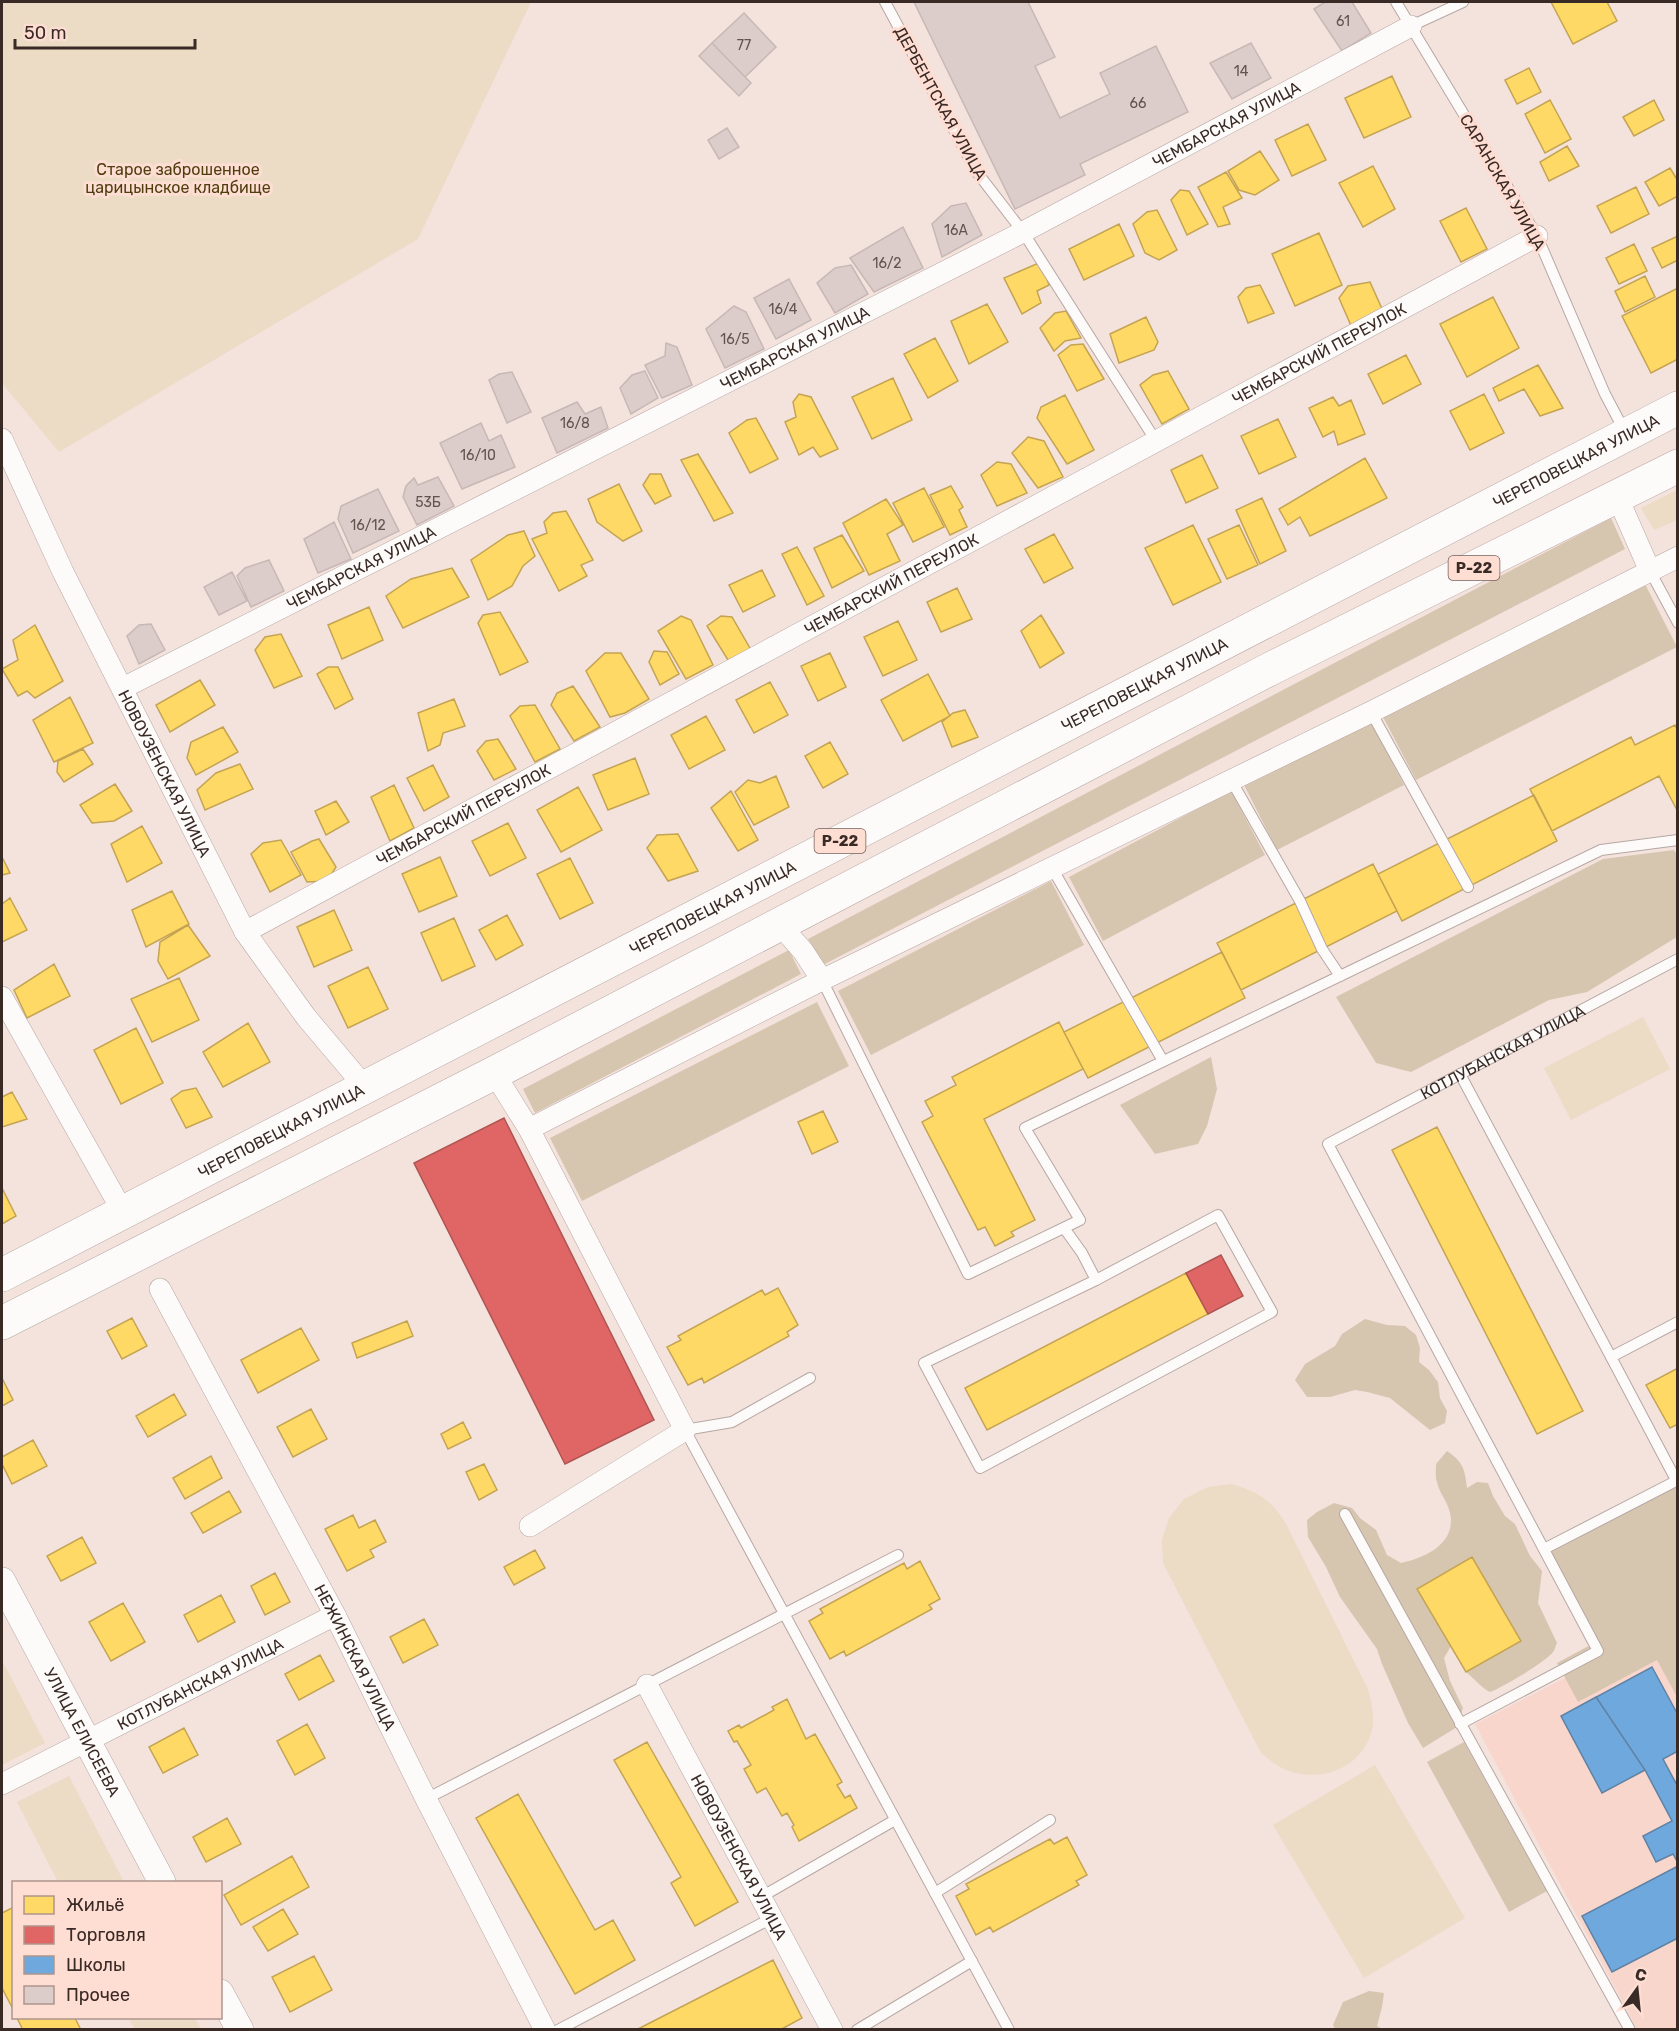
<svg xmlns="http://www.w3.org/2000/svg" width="1679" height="2031" viewBox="0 0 1679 2031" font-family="Rubik,sans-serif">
<rect width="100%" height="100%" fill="#f4e2dd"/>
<path fill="#f9d6cc" d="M1677,1504v525h-40l-162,-305 129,-66z"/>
<path fill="#ecdbc5" d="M2,2h529l-113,237 -359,213 -57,-69z
M1677,490v30l-23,10 -13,-22z
M1643,1017l27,52 -99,51 -27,-52z
M1231,1484c27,8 38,14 54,38l83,167c3,12 6,24 5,36 -6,37 -42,56 -77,48 -14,-3 -24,-11 -35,-20l-98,-190 -1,-23 7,-22 15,-19 24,-12z
M2,1660l43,83 -43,22z
M1375,1765l90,153 -101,60 -91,-153z
M69,1776l55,106h-66l-41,-80z
M128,2018h67l6,11h-66z"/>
<path fill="#d6c6b0" d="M1611,518l14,31 -804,417 -13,-27z
M1644,582l33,65 -261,133 -34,-65z
M1370,720l34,65 -127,65 -33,-65z
M1231,791l34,64 -162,86 -34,-64z
M1674,850l4,6 -1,81 -90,55 -38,8 -138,72 -35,-9 -40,-66 267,-138z
M1051,881l33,64 -213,110 -33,-64z
M789,950l12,24 -266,139 -12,-24z
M817,1002l32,64 -267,135 -32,-63z
M1211,1057l6,32 -10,37 -9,18 -43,10 -35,-49z
M1365,1319l22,6 18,1 11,9 4,13 -1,14 10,8 9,12 2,16 7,13 -2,12 -15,7 -40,-32 -23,-6 -12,-2 -25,7h-23l-12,-17 10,-16 30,-18 7,-12z
M1447,1451c16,11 18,18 20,37l10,-6 11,1 5,13 12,20 10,8 15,32 12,15 -4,32 19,40c-2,3 -2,7 -4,9 -7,10 -52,36 -63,40 -10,-5 -15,-13 -24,-20l55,-32 -49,-83 -54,31 33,58 -7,12 6,23 13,27 -6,19 -34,21 -15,-25 -26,-59 -5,-15 -37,-52 -14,-30 -18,-30 -1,-17 10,-8 17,-9 18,5 8,10 16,12 11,25 14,8c24,-5 56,-20 49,-50 -2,-11 -11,-20 -13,-31 -2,-5 -1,-12 -1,-18z
M1677,1487v210l-20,-37 -79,42 -21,-39 39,-21 -49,-90z
M1464,1742l83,149 -38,21 -82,-150z
M1369,1991l15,2 -2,14 -5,19 5,3h-47l-2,-4 10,-23z"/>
<path fill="#ffd966" stroke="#c4a452" stroke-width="1.5" d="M1551,2h56l10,19 -44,23z
M1529,68l12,24 -24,12 -12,-24z
M1392,76l19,41 -47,21 -19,-40z
M1550,100l21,39 -26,14 -20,-39z
M1654,100l10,20 -30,16 -11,-19z
M1308,124l18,36 -34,16 -17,-36z
M1567,146l12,20 -30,15 -9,-19z
M1260,151l19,29 -24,15 -16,-5 -11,-19z
M1373,166l22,43 -32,18 -24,-44z
M1670,168l8,13v15l-19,10 -14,-24z
M1226,172l16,26 -19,9 7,17 -12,3 -20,-40z
M1636,187l13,27 -38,19 -14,-27z
M1180,190l9,1 19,33 -21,11 -16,-35z
M1466,208l21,41 -26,13 -21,-41z
M1157,210l20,40 -18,10 -14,-7 -12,-29 14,-12z
M1119,224l15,32 -50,24 -15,-31z
M1319,233l23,52 -47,21 -23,-52z
M1678,236v24l-16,8 -10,-20z
M1634,244l13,27 -28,13 -13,-26z
M1041,262l8,23 -12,6 4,12 -19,11 -18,-36z
M1645,276l10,21 -30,15 -10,-21z
M1370,282l13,29 -31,17 -13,-30 9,-12z
M1260,285l14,28 -26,10 -10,-26 8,-9z
M1678,288v71l-27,14 -29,-57z
M1493,297l26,51 -52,29 -27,-53z
M987,304l21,38 -39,22 -18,-43z
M1066,311l15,27 -16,3 -11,10 -14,-23 15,-15z
M1146,317l12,25 -4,8 -35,13 -9,-29z
M935,338l23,43 -30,17 -24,-44z
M1083,344l21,35 -27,12 -19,-36 13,-10z
M1406,355l15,29 -38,20 -15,-30z
M1538,365l25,43 -23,8 -16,-27 -25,12 -6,-13z
M1168,371l21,38 -27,15 -22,-39 13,-10z
M893,378l19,42 -40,19 -20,-42z
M799,394l12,3 27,52 -18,8 -7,-10 -14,8 -14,-33 11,-5 -3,-15z
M1484,394l20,39 -34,17 -20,-39z
M1065,395l29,55 -27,14 -30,-46 4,-11z
M1333,397l6,9 12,-6 14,34 -27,11 -4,-14 -11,6 -14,-29z
M756,418l22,41 -28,14 -21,-40 18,-13z
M1278,419l18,38 -37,17 -18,-38z
M1028,437l16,4 19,36 -25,11 -26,-35z
M698,454l35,59 -19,8 -33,-61z
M1202,455l16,33 -32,15 -15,-33z
M1365,458l22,40 -77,38 -10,-19 -12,8 -9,-16z
M997,462l14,2 16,29 -30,13 -16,-31z
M650,474h11l10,22 -16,8 -12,-19z
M619,484l23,47 -19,10 -26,-19 -9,-23z
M951,486l12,21 -4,3 8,17 -17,8 -20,-40z
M924,488l20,39 -31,15 -20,-39z
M1262,498l24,53 -26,13 -24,-54z
M886,499l17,26 -16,9 13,27 -31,14 -26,-52z
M566,511l27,49 -12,5 6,11 -28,15 -27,-52 15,-6 -3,-11 9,-9z
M1193,525l28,57 -48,23 -28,-57z
M1239,525l19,40 -31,14 -19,-40z
M524,531l11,25 -12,10 -11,20 -24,14 -17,-40 37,-25z
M1054,534l19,34 -29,15 -19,-34z
M842,535l22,36 -32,17 -18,-40z
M797,547l27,49 -17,9 -25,-51z
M452,568l17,29 -66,31 -17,-32 25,-17z
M762,570l13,26 -32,16 -14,-27z
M957,588l15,31 -31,13 -14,-30z
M369,607l14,33 -41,19 -14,-34z
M500,612l28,50 -28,13 -22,-52 5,-8z
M1041,615l23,38 -24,15 -19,-37z
M681,616l10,4 22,45 -27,14 -28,-48z
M721,616l11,1 19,33 -23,10 -21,-34z
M898,621l19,39 -34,16 -19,-39z
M35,625l28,56 -28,17 -8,-7 -9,5 -16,-27 16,-9 -5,-20z
M281,634l21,42 -28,12 -19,-38 10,-13z
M654,651l13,1 12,22 -19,11 -11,-23z
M605,653h16l28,46 -24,14 -15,4 -24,-46z
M830,653l16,34 -28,14 -17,-35z
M328,667h10l15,32 -18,10 -18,-35z
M928,674l22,42 -47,25 -22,-41z
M200,680l15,25 -45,27 -14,-27z
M770,682l18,33 -34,18 -18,-33z
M573,686l27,41 -26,14 -23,-36 6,-12z
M70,697l23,46 -39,19 -21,-42z
M454,699l11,27 -22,7 -3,12 -12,6 -10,-38z
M535,705l25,44 -25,13 -25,-46 10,-10z
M965,710l13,27 -26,10 -10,-25 11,-9z
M706,716l19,34 -36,19 -18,-34z
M1675,725l3,6v81l-19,-36 -107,55 -22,-42 101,-52 4,8z
M223,727l15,25 -42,23 -9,-17 4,-16z
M498,739l18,30 -22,11 -17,-29 9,-10z
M830,742l18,32 -25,14 -18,-32z
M83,749l10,15 -29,18 -7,-10 1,-11z
M635,758l14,36 -41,16 -15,-35z
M240,764l13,25 -48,21 -8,-20 19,-17z
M433,765l16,32 -25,14 -17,-33z
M776,776l13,31 -35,18 -19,-33 13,-12 12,3z
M115,784l17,27 -18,10 -22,2 -12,-18z
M394,785l20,43 -24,13 -19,-44z
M578,787l24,43 -41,22 -24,-42z
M731,791l27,49 -20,11 -27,-43z
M1534,795l23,46 -155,80 -24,-47z
M336,801l13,21 -23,13 -11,-24z
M508,823l18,35 -36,18 -18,-35z
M142,826l20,37 -35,19 -16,-38z
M678,834l20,37 -30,10 -21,-33 10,-13z
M319,839l17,28 -9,14 -20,1 -16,-30 21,-11z
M281,840l20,35 -31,17 -19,-38 12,-11z
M2,857l8,16 -8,2z
M440,857l17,39 -38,16 -17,-38z
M570,858l23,45 -33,16 -23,-45z
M1373,864l24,47 -156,79 -24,-47z
M172,891l17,33 -43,23 -14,-37z
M10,898l17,32 -25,12v-38z
M334,910l18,40 -38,17 -17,-40z
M507,915l16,30 -27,15 -17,-30z
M454,918l21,48 -33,15 -21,-48z
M188,925l22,31 -42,23 -10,-18 2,-19z
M1222,952l23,46 -157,80 -24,-46z
M54,964l16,32 -43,22 -13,-28z
M368,967l20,42 -40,19 -20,-42z
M179,978l20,42 -47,22 -21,-43z
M1059,1022l24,47 -99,50 51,101 -24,12 3,4 -19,10 -10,-19 -7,3 -56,-108 11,-6 -8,-15 31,-16 -4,-8z
M248,1023l22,39 -47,25 -20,-35z
M136,1028l27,55 -42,21 -27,-54z
M196,1088l16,29 -26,11 -15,-29 11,-8z
M12,1092l15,27 -25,8v-30z
M823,1111l15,31 -26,12 -14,-32z
M1437,1127l146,284 -46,23 -145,-284z
M2,1188l14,28 -14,8z
M1186,1273l22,41 -221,116 -22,-42z
M778,1288l20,37 -11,7 2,4 -85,47 -2,-5 -14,7 -21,-38 14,-7 -3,-4 84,-46 3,5z
M132,1318l15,28 -25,13 -15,-28z
M407,1321l6,15 -56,22 -5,-15z
M301,1328l18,32 -61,33 -17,-33z
M1678,1368v56l-8,4 -24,-43z
M2,1378l11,22 -11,6z
M174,1394l12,21 -38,22 -12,-21z
M311,1409l16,30 -34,18 -16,-30z
M463,1422l8,16 -23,11 -7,-15z
M33,1440l14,26 -35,18 -10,-20v-7z
M211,1456l11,22 -37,21 -12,-21z
M484,1464l13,26 -18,10 -13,-28z
M229,1491l12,21 -38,21 -12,-20z
M353,1515l6,13 16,-8 11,22 -16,8 4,7 -27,14 -22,-42z
M82,1537l14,26 -35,18 -14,-25z
M535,1550l10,18 -31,17 -10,-18z
M1472,1557l49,84 -55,31 -49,-83z
M920,1561l20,38 -11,6 3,4 -86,47 -2,-5 -14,8 -21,-38 14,-8 -3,-4 84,-46 3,6z
M275,1573l15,29 -25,13 -14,-29z
M221,1595l14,27 -37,20 -14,-27z
M123,1603l22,39 -34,19 -22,-39z
M424,1619l14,26 -35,18 -13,-26z
M320,1655l14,26 -35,19 -14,-26z
M787,1699l19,40 9,-5 27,48 -5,3 8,13 5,-3 7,13 -58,33 -7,-14 2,-2 -7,-12 -5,3 -16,-28 -9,5 -13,-24 7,-4 -14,-24 -3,1 -6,-11 11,-6 2,3 33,-18 -2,-3z
M307,1724l18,34 -30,17 -18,-34z
M184,1728l14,27 -35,18 -14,-26z
M647,1742l91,160 -43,24 -24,-43 10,-6 -67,-117z
M518,1794l77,136 18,-10 22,40 -60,34 -99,-176z
M227,1818l14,26 -35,18 -13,-25z
M1067,1837l20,38 -11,6 3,4 -86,47 -3,-5 -14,8 -20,-39 13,-7 -3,-5 84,-45 4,5z
M292,1856l17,31 -68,38 -17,-30z
M14,1907v104l-12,-23v-75z
M283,1909l15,25 -30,17 -15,-24z
M314,1956l18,34 -42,22 -18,-35z
M773,1960l29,58 -22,12h-144z
M17,2018h58l6,12h-58z"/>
<path fill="#e06666" stroke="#ae5452" stroke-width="1.5" d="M504,1118l150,302 -89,44 -151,-301z
M1221,1255l22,41 -35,18 -22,-41z"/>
<path fill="#6fa8dc" stroke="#5f82a5" stroke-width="1.5" d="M1652,1667l26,48v36l-15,8 15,28v76l-5,-9 -17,8 -13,-26 29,-15 -27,-51 -43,23 -41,-77z
M1596,1697l49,73 -43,23 -41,-77z
M1678,1866v72l-66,34 -30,-56z"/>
<path fill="#dcccca" stroke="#c7b8b6" stroke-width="1.5" d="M914,2h114l27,55 -20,9 25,52 50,-24 -10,-21 56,-27 32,66 -108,52 5,11 -70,34z
M1325,2h27l19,31 -29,18 -28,-42z
M744,13l32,34 -31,30 -33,-34z
M712,43l39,40 -12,13 -40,-40z
M1251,43l20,35 -39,21 -22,-36z
M727,128l12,19 -20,12 -11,-19z
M966,203l16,32 -40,22 -10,-33 19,-18z
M903,227l20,41 -49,24 -24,-34z
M851,265l17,29 -33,19 -18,-30 18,-15z
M789,279l22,41 -35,19 -22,-41z
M734,306l12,6 18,37 -39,19 -19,-39z
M666,343l11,4 15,38 -30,13 -17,-33 20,-9z
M645,371l13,27 -27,16 -11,-26 12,-13z
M512,372l19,40 -24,11 -18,-43 10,-6z
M577,402l8,12 16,-7 7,21 -51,25 -15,-35z
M481,423l8,18 12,-6 14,32 -53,22 -22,-46z
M438,477l16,29 -37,19 -14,-28 3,-11 8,-8 4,7z
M378,489l21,42 -46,22 -15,-34 3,-13z
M334,522l17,37 -33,14 -14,-34z
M269,560l15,31 -33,16 -14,-31 8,-8z
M232,572l15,29 -28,14 -15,-28z
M151,624l14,26 -26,14 -12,-28 12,-11z"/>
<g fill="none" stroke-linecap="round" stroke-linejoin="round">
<defs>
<g id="service">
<path d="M885,2l91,169 47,61 133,209"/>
<path d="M1396,2l141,234 68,158 20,38"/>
<path d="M1411,26l52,-24"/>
<path d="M1650,571l28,52"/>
<path d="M1371,712l97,175"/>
<path d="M1231,780l69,121 22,48 18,27"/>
<path d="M1052,868l111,193"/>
<path d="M822,980l146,294 112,-54 -55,-92 576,-278 77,-10"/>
<path d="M1460,1074l151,283 67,-35"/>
<path d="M1218,1215l54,97 -292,156 -56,-105 172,-83z"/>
<path d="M1064,1228l18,25 14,27"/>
<path d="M1611,1357l65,123"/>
<path d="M810,1378l-78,44 -47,8 324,600"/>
<path d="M1345,1514l285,516"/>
<path d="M1544,1549l134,-69"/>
<path id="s1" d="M1460,1724l138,-73 -270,-507 350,-185"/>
<path d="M426,1799l472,-244"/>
<path d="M935,1893l115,-73"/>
<path d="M761,1897l134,-77"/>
<path d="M558,2030l214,-112"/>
<path d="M857,2030l115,-69"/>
</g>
<g id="minor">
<path id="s2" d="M2,439l61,133 182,360 61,85 59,70"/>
<path d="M1617,496l33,75"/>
<path id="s3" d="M123,688l900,-456 388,-206"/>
<path d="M779,924l24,27 19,29"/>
<path id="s4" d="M245,932l1292,-696"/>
<path d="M2,997l121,215"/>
<path d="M494,1073l35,56 156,301 -155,96"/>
<path d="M529,1129l293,-149 549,-268 307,-155"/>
<path id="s5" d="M160,1289l175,326 91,184 119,231"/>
<path id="s6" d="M647,1685l185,345"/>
<path id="s7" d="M2,1784l333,-169"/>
</g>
<g id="tertiary">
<path id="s8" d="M2,1581l160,301"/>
<path d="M220,1993l20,37"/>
</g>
<g id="trunk">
<path id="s9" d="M2,1275l1676,-867"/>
<path d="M2,1323l492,-250 776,-404 408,-203"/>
</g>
</defs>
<use href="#service" stroke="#b6a7a3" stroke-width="12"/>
<use href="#minor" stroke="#b6a7a3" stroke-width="22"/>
<use href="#tertiary" stroke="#b6a7a3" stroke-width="28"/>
<use href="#trunk" stroke="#b6a7a3" stroke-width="34"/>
<use href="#service" stroke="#fdfbfa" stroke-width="10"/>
<use href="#minor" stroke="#fdfbfa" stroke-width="21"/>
<use href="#tertiary" stroke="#fdfbfa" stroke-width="27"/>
<use href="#trunk" stroke="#fdfbfa" stroke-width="33"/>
</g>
<g text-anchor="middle" stroke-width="6" stroke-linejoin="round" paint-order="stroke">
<g font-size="14" fill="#62534f">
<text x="1343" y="26">61</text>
<text x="744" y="50">77</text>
<text x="1241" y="76">14</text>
<text x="1138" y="108">66</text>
<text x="956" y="235">16А</text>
<text x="887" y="268">16/2</text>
<text x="783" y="314">16/4</text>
<text x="735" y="344">16/5</text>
<text x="575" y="428">16/8</text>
<text x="478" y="460">16/10</text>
<text x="428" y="507">53Б</text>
<text x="368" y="530">16/12</text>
</g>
<g fill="#feddd3" stroke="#746059" stroke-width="1.5">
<rect x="1448.5" y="556" width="51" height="24" rx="4.5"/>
<rect x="814.5" y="829" width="51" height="24" rx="4.5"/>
</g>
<g font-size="15" font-weight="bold" fill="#392a25">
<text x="1474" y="573">Р-22</text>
<text x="840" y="846">Р-22</text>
</g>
<g font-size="16" fill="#392a25" stroke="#feddd3">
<text transform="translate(941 103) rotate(61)" y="6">ДЕРБЕНТСКАЯ УЛИЦА</text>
<text dy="6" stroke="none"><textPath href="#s3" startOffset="1239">ЧЕМБАРСКАЯ УЛИЦА</textPath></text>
<text transform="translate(1503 182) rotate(60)" y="6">САРАНСКАЯ УЛИЦА</text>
<text dy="6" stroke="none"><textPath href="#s3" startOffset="753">ЧЕМБАРСКАЯ УЛИЦА</textPath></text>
<text dy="6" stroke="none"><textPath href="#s4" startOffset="1220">ЧЕМБАРСКИЙ ПЕРЕУЛОК</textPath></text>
<text dy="6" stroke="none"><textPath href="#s9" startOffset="1772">ЧЕРЕПОВЕЦКАЯ УЛИЦА</textPath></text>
<text dy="6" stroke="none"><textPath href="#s3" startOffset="267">ЧЕМБАРСКАЯ УЛИЦА</textPath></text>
<text dy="6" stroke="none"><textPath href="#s4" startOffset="734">ЧЕМБАРСКИЙ ПЕРЕУЛОК</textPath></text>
<text dy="6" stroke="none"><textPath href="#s9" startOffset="1286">ЧЕРЕПОВЕЦКАЯ УЛИЦА</textPath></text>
<text dy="6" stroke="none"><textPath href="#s2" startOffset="372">НОВОУЗЕНСКАЯ УЛИЦА</textPath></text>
<text dy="6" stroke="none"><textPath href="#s4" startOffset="248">ЧЕМБАРСКИЙ ПЕРЕУЛОК</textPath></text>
<text dy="6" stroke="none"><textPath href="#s9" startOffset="800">ЧЕРЕПОВЕЦКАЯ УЛИЦА</textPath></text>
<text dy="6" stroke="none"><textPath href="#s1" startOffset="928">КОТЛУБАНСКАЯ УЛИЦА</textPath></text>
<text dy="6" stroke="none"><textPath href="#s9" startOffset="314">ЧЕРЕПОВЕЦКАЯ УЛИЦА</textPath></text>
<text dy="6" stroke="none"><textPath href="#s5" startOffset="417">НЕЖИНСКАЯ УЛИЦА</textPath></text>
<text dy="6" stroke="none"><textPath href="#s7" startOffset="222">КОТЛУБАНСКАЯ УЛИЦА</textPath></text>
<text dy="6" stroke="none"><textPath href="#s8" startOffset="171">УЛИЦА ЕЛИСЕЕВА</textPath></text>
<text dy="6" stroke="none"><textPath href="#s6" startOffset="195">НОВОУЗЕНСКАЯ УЛИЦА</textPath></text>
</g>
<g font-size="16" fill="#4e3d0e" stroke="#feddd3">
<text x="178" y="175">Старое заброшенное<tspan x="178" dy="18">царицынское кладбище</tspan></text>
</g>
</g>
<rect width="1679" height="2031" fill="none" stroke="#392a25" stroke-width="6"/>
<rect x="12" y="1881" width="210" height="138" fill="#feddd3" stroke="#af958d" stroke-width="1.5"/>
<rect x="24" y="1896" width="30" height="18" fill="#ffd966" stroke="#af958d" stroke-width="1.5"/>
<text x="66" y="1911" font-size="18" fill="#392a25">Жильё</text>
<rect x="24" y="1926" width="30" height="18" fill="#e06666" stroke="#af958d" stroke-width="1.5"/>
<text x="66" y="1941" font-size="18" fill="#392a25">Торговля</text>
<rect x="24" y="1956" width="30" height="18" fill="#6fa8dc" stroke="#af958d" stroke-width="1.5"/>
<text x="66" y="1971" font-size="18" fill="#392a25">Школы</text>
<rect x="24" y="1986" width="30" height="18" fill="#dcccca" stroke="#af958d" stroke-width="1.5"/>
<text x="66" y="2001" font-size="18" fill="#392a25">Прочее</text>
<g transform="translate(1637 1989) rotate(15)" stroke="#feddd3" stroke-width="4.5" paint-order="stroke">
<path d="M0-4.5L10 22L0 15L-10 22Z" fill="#392a25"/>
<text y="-9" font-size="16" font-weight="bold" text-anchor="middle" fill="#392a25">С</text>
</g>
<path d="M15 39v9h180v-9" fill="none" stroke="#392a25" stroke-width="3"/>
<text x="24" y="39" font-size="18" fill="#392a25" stroke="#feddd3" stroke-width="4.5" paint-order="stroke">50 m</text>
</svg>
